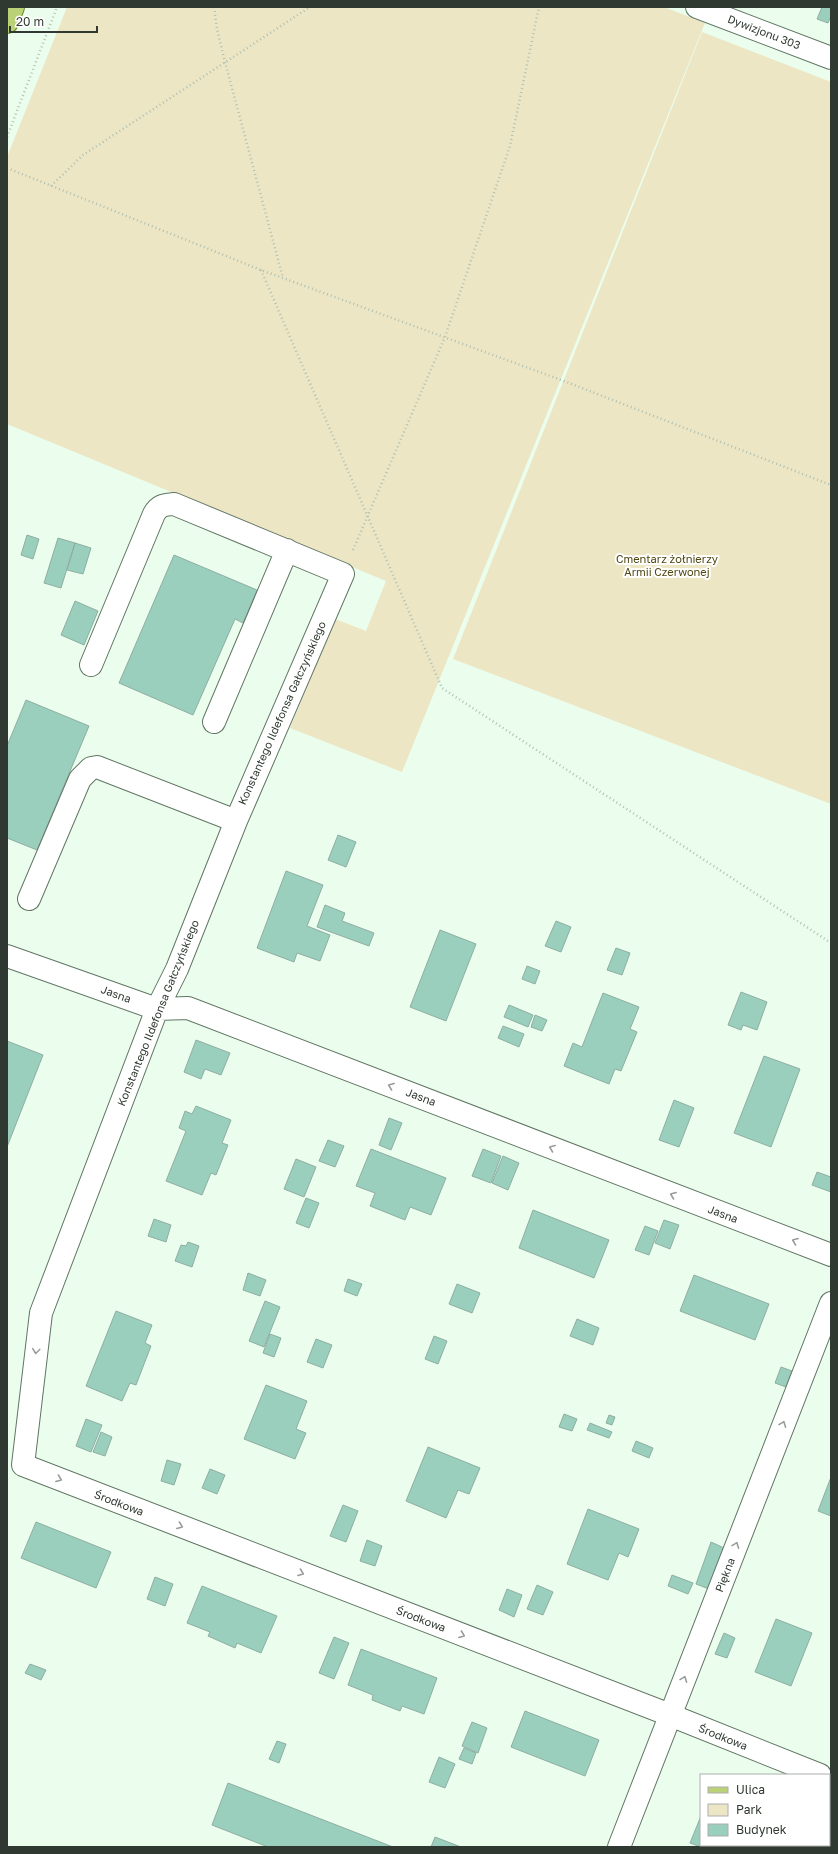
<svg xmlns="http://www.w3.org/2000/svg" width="838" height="1854" viewBox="0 0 838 1854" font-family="'Golos Text',sans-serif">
<rect width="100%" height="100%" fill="#ebfeed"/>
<path fill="#ece6c5" d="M67,7h597l41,16 -303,749 -112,-44 45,-109 31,12 20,-50 -379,-157v-267z
M702,32l129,50v722l-378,-145z"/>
<path fill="#9acebd" stroke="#8faea3" d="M822,7h9v9l-3,7 -11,-4z
M27,535l12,4 -6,20 -12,-4z
M58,538l17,5 -14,45 -17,-5z
M75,543l16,5 -8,26 -16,-4z
M174,555l83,35 -14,33 -8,-4 -42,96 -74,-32z
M75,601l23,10 -14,34 -23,-10z
M26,700l63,26 -52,124 -30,-12v-92z
M338,835l18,7 -10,25 -18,-7z
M286,871l37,14 -16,41 23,9 -10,26 -23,-8 -3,9 -37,-14z
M325,905l20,8 -3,8 32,12 -5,13 -52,-19z
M556,921l15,6 -10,25 -16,-6z
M440,930l36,14 -30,77 -36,-14z
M616,948l14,5 -8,22 -15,-5z
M527,966l13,5 -5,13 -13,-5z
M741,992l26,10 -10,28 -14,-5 -2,5 -13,-5z
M603,993l36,14 -9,22 7,3 -16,39 -6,-2 -6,15 -45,-18 9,-23 9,4z
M509,1005l24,10 -5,12 -24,-10z
M535,1015l12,5 -5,11 -11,-4z
M503,1026l21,8 -5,13 -21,-9z
M196,1040l34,13 -9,22 -16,-6 -4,10 -17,-7z
M7,1041l36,14 -36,92z
M764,1056l36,13 -29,78 -37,-14z
M674,1100l20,8 -15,39 -20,-7z
M196,1106l35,14 -9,23 6,2 -12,30 -5,-2 -9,22 -36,-14 20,-50 -7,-3 6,-17 7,3z
M389,1118l13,5 -11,27 -12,-5z
M328,1140l16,6 -9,21 -16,-6z
M371,1149l75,29 -15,37 -21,-8 -5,13 -35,-14 5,-13 -19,-7z
M483,1149l18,7 -10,27 -19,-7z
M503,1156l16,7 -11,27 -16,-7z
M296,1159l20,8 -12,30 -20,-8z
M817,1172l14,5v15l-19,-7z
M306,1198l13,5 -10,25 -13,-5z
M533,1210l76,30 -15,38 -75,-30z
M154,1219l17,6 -5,17 -18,-6z
M664,1220l15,5 -9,24 -15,-6z
M645,1226l13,5 -9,24 -14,-5z
M188,1242l11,4 -7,21 -17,-6 6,-16 5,1z
M248,1273l18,7 -6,16 -17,-6z
M694,1275l75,29 -14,36 -75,-29z
M348,1279l14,5 -5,12 -13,-5z
M457,1284l23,9 -8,20 -23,-9z
M265,1301l15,6 -16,40 -15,-6z
M116,1311l36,14 -7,18 6,3 -15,39 -6,-2 -8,18 -36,-15z
M577,1319l22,9 -6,17 -23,-9z
M270,1334l11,4 -7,19 -11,-4z
M434,1336l13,5 -9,23 -13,-5z
M316,1339l16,6 -9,23 -16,-6z
M781,1367l11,4 -6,16 -11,-4z
M266,1385l41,16 -11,28 10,4 -11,26 -51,-20z
M564,1414l13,5 -5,12 -13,-4z
M609,1415l6,2 -3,8 -6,-2z
M86,1419l16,6 -11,27 -15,-6z
M590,1423l22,9 -3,6 -22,-8z
M101,1432l11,5 -7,19 -12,-4z
M636,1441l17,7 -4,10 -17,-7z
M428,1447l52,21 -11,26 -11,-4 -12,28 -40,-17z
M167,1460l14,4 -7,21 -13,-4z
M210,1469l15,6 -8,19 -15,-6z
M831,1477v39l-13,-5z
M343,1505l15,6 -12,31 -16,-6z
M588,1509l51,20 -11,28 -9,-4 -11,27 -41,-16z
M36,1522l75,30 -15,36 -75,-30z
M367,1540l15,6 -7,20 -15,-5z
M711,1542l13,6 -15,41 -13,-5z
M672,1575l21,8 -5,11 -20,-8z
M155,1577l18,7 -8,22 -18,-7z
M537,1585l16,7 -10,23 -16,-6z
M202,1586l75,30 -16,37 -24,-10 -2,5 -27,-12 2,-4 -23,-9z
M507,1589l15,6 -8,22 -15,-7z
M776,1619l36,14 -21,53 -36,-14z
M724,1633l11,5 -8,20 -12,-4z
M334,1637l15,6 -15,36 -15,-6z
M361,1649l76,29 -13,36 -22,-8 -2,5 -28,-11 1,-5 -25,-10z
M30,1664l16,6 -5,10 -16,-7z
M525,1711l74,29 -14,36 -74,-29z
M472,1722l15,6 -9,25 -16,-7z
M277,1741l9,3 -7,19 -10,-4z
M464,1748l12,5 -4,11 -13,-5z
M439,1757l16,7 -10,24 -16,-6z
M228,1783l165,64h-125l-56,-22z
M701,1816v29h33l-1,2h-32l-11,-4z
M435,1837l26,10h-30z"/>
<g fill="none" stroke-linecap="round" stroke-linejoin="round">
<defs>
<path id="minor" d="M697,7l134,51
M91,665l63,-151c5,-9 10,-9 20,-10l169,70 -107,247 -59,148 -20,40 -116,304 -18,152 647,250 150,60
M214,722l73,-172
M29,899l51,-120 11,-11 6,-1 139,54
M7,956l150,53 31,-1 643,247
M619,1847l212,-544"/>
<path id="primary" d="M7,22l6,-15"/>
</defs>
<use href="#minor" stroke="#617664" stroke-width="24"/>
<use href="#primary" stroke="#6c8823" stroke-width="24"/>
<path stroke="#b0c0b2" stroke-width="2.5" stroke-dasharray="1 3" stroke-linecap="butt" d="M214,7l3,22 8,33 58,216
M7,137l50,-130
M7,168l254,102 303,111 267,104
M51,186l32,-31 227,-148
M261,270l181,418 389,255
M353,550l92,-213 65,-191 29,-139"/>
<use href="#minor" stroke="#fff" stroke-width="22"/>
<use href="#primary" stroke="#bad177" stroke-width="22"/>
</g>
<defs><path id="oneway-chevron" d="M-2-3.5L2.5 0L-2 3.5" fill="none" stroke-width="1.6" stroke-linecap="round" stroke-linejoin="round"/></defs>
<g stroke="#989c98">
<use href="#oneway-chevron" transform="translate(391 1086) rotate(-159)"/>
<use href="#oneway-chevron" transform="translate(552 1148) rotate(-159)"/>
<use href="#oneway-chevron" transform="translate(673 1195) rotate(-159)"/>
<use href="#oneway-chevron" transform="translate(795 1241) rotate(-159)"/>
<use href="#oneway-chevron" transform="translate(36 1351) rotate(97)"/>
<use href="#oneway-chevron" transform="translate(783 1424) rotate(-69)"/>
<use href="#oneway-chevron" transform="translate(59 1479) rotate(21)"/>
<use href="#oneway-chevron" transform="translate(180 1526) rotate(21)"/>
<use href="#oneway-chevron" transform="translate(736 1545) rotate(-69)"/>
<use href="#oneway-chevron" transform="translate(301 1573) rotate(21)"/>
<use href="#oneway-chevron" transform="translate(462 1635) rotate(21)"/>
<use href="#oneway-chevron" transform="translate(684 1679) rotate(-69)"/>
</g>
<g text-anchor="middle" stroke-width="4" stroke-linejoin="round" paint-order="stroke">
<g font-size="11" fill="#303931" stroke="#fff">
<text transform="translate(764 32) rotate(21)" y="4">Dywizjonu 303</text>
<text transform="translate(282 713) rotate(-66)" y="4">Konstantego Ildefonsa Gałczyńskiego</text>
<text transform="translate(116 994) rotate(20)" y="4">Jasna</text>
<text transform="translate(158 1013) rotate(-68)" y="4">Konstantego Ildefonsa Gałczyńskiego</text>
<text transform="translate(421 1097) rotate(21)" y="4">Jasna</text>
<text transform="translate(723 1214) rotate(21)" y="4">Jasna</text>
<text transform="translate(119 1503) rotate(21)" y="4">Środkowa</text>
<text transform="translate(725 1575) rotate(-69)" y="4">Piękna</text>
<text transform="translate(421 1619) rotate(21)" y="4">Środkowa</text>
<text transform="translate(723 1737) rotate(22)" y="4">Środkowa</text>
</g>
<g font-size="11" fill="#504713" stroke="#fff">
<text x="667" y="563">Cmentarz żołnierzy<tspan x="667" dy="13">Armii Czerwonej</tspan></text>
</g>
</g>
<rect width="838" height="1854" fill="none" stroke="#303931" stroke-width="16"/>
<rect x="700" y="1774" width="130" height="72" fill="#ffffff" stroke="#acb0ad"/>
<rect x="708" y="1787" width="20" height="6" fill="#bad177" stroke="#acb0ad"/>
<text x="736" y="1794" font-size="12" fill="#303931">Ulica</text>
<rect x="708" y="1804" width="20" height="12" fill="#ece6c5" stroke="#acb0ad"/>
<text x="736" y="1814" font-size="12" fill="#303931">Park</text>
<rect x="708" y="1824" width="20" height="12" fill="#9acebd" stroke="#acb0ad"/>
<text x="736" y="1834" font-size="12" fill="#303931">Budynek</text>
<path d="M10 26v6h87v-6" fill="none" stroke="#303931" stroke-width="2"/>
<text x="16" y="26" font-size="12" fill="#303931" stroke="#ffffff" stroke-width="3" paint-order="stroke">20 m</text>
</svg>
